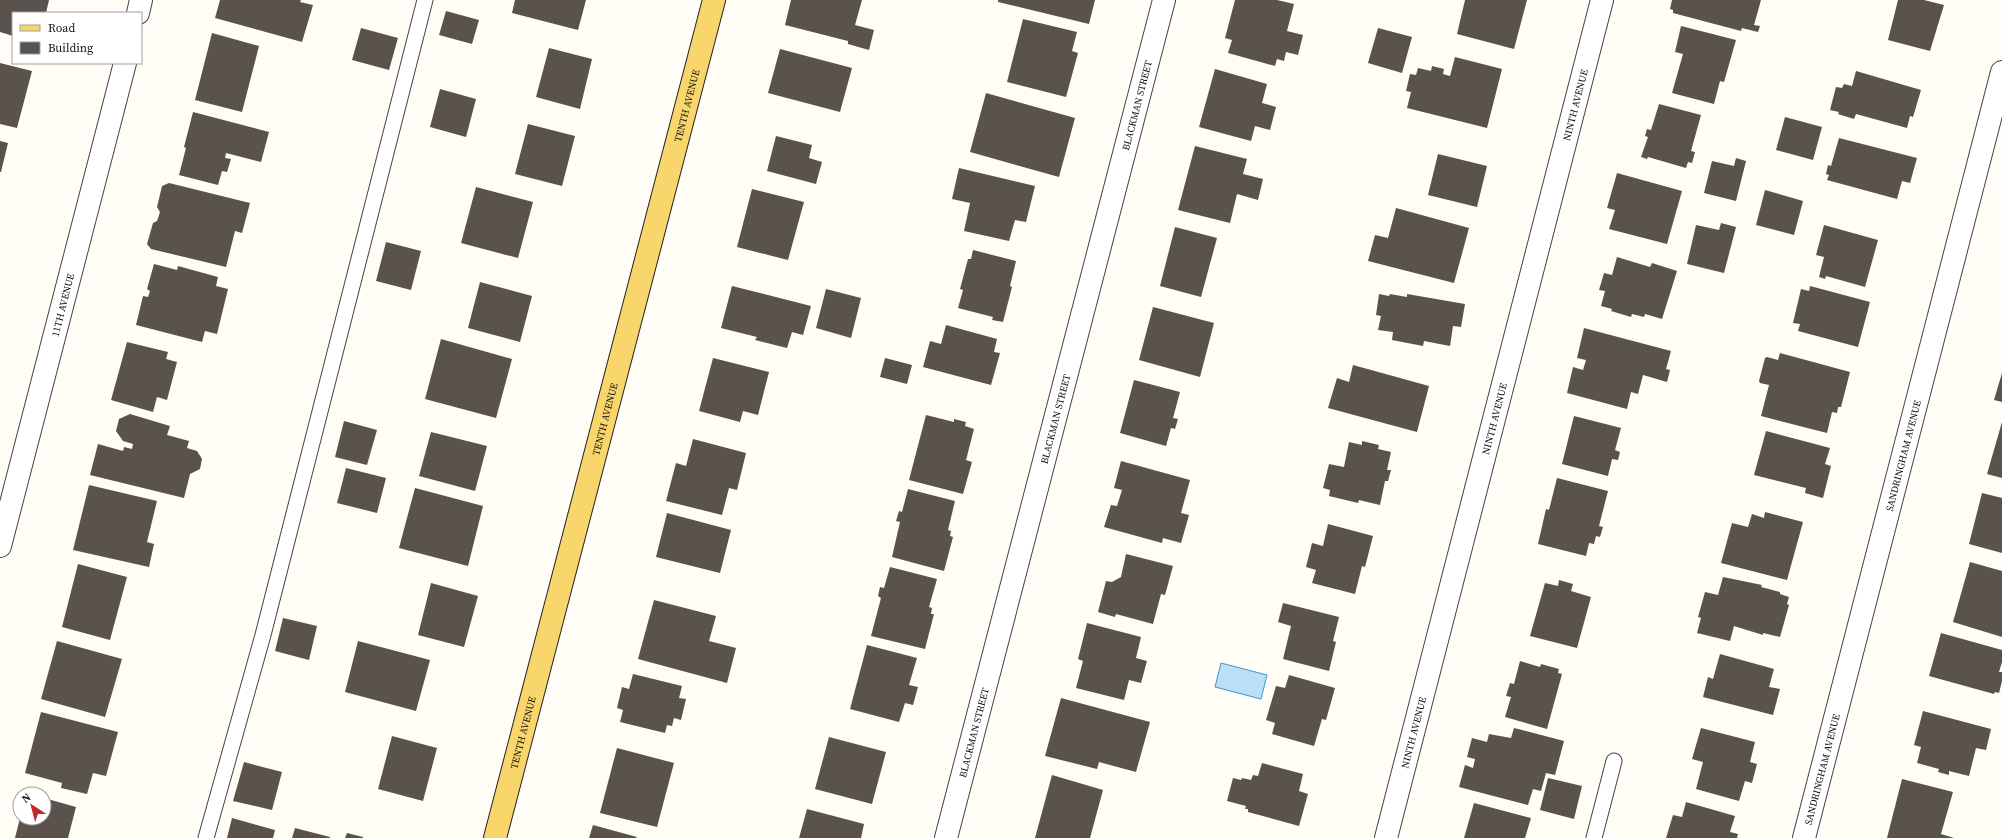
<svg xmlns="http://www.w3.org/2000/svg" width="2002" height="838" viewBox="0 0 2002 838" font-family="'Source Serif 4',serif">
<rect width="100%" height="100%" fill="#fffdf5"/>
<path fill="#b9e0f7" stroke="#3f96cf" d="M1221,663l46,12 -6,24 -46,-12z"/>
<path fill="#5a524d" d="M0,0h49l-3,13h-33v23l-13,-4z
M220,0h81l-1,2 13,3 -11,37 -87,-24z
M515,0h71l-8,30 -66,-17z
M791,0h71l-7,25 19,5 -5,20 -21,-6v-3l-63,-16z
M998,0h97l-6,24 -91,-22z
M1235,0h42l17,4 -7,27 16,4 -5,20 -12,-3 -2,9 -7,-2 -2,7 -47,-13 4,-13 -7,-2z
M1465,0h62l-13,49 -57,-15z
M1672,0h89l-7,25 6,1 -2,6 -16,-4 -1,3 -68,-18v-3l-3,-1z
M1898,0h26l20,5 -14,46 -42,-11z
M446,11l33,9 -7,24 -33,-9z
M1023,19l54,13 -5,19 6,2 -12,44 -59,-15z
M1681,26l55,14 -12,42 -4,-1 -6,23 -42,-11 11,-39 -8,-2z
M361,28l37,10 -9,32 -37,-10z
M1378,28l34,9 -10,36 -34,-10z
M212,33l47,13 -17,66 -47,-12z
M549,48l43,11 -12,50 -44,-12z
M780,49l72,19 -12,44 -72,-19z
M1455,57l47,12 -15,59 -80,-20 4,-16 -5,-1 4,-17 6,1 2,-7 13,3 1,-5 12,3 -1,5 7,2z
M0,63l32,8 -15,57 -17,-4z
M1215,69l52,15 -5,19 14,4 -6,23 -15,-4 -4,15 -52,-14z
M1856,71l65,19 -8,27 -3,-1 -3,12 -51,-14 -2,5 -16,-5 1,-2 -9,-2 6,-23 6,1 2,-4 8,2z
M440,89l36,10 -10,38 -36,-10z
M986,93l89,25 -16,59 -89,-25z
M1659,104l42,11 -10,36 4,1 -3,11 -4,-1 -2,6 -38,-11 -1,2 -6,-2 7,-20 -3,-1 2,-7 4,1z
M193,112l76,20 -8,30 -35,-9 -1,5 6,1 -4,13 -5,-1 -4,14 -39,-10 7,-27 -2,-1z
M1785,117l37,10 -9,33 -37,-10z
M528,124l47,12 -13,50 -47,-12z
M776,136l36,9 -3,13 13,4 -6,22 -49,-13z
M1839,138l78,20 -7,25 -8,-2 -5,18 -70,-19 2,-5 -3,-1 2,-9 3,1z
M0,141l8,2 -7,29h-1z
M1195,146l52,13 -4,15 20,5 -5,21 -21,-6 -7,29 -52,-13z
M1438,154l49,12 -10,41 -49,-12z
M1736,158l10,3 -10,40 -32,-8 8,-32 22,5z
M959,168l76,18 -9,36 -11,-2 -6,21 -45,-10 6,-28 -18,-4z
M1617,173l65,18 -15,53 -58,-15 6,-19 -8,-2z
M169,183l81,20 -8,30 -7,-2 -9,36 -75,-18 -4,-5 6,-21 4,-2 3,-9 -3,-5 5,-21z
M476,187l57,15 -15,56 -57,-15z
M752,189l52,13 -16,58 -51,-13z
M1765,190l38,11 -9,34 -38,-10z
M1396,208l73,20 -15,55 -86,-22 7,-26 13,3z
M1721,223l15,4 -12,46 -37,-9 9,-39 23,5z
M1824,225l54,15 -13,47 -39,-11 -1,3 -6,-2 5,-20 -8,-2z
M1175,227l42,11 -16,59 -41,-11z
M386,242l35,9 -10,39 -35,-9z
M973,250l43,11 -6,25 2,1 -9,35 -11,-2 1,-3 -35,-9 5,-18 -3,-1 8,-30h3z
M1617,257l33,10 2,-4 25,8 -15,48 -17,-5 -1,3 -12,-3 -1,3 -20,-6 1,-2 -11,-3 4,-15 -6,-1 5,-17 8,2z
M154,264l23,6 1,-4 40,11 -2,9 12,3 -11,45 -12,-3 -3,11 -66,-17 7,-29 5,1 2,-6 -3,-2z
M480,282l52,14 -12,46 -52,-14z
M732,286l79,20 -8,29 -11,-3 -5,16 -32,-8 2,-3 -36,-9z
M1810,286l60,16 -12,45 -60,-16 2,-7 -7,-1 8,-34 8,2z
M826,289l35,9 -10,40 -35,-10z
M1379,294l10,2 1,-2 17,3v-3l58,10 -4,23 -8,-1 -3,20 -26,-5 -1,5 -31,-6 1,-8 -15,-2 3,-14 -5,-1z
M1153,307l61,16 -14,54 -61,-17z
M946,325l51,14 -3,13 6,1 -9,32 -68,-18 7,-26 11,3z
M1584,328l87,23 -5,18 4,1 -3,12 -24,-7 -5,19 -7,-2 -4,17 -60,-16 6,-26 10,3 3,-10 -9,-2z
M441,339l71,20 -16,59 -71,-19z
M127,342l41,10 -2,7 11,3 -10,38 -10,-3 -4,15 -42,-12z
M1780,353l70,19 -9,35h-3l-1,6 -5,-1 -5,21 -66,-17 8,-31 -9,-2 -1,-2 6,-23 2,-1 11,3z
M713,358l56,14 -11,43 -15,-4 -3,11 -41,-11z
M885,358l27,7 -5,19 -27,-7z
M1353,365l76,21 -12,46 -89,-24 9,-30 12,4z
M2002,373v29l-8,-2z
M1134,380l46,12 -7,26 5,1 -3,10 -4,-1 -5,18 -46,-13z
M130,414l40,12 -3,9 22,6 -2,7 10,3 5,8 -2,10 -10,5 -6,24 -94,-23 8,-31 25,7 1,-4 8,2 1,-5 -10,-3 -7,-10 3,-12z
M926,415l28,7v-3l12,3 -1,4 9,3 -8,31 6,2 -9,32 -54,-14z
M1574,416l47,12 -6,22 5,2 -2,8 -6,-1 -4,17 -46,-12z
M344,421l33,9 -10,35 -32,-8z
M2002,422v56l-15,-4z
M1766,431l64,17 -5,16 6,2 -8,32 -18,-5 1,-5 -52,-13z
M431,432l56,14 -12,45 -56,-15z
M693,439l53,14 -9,37 -8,-2 -7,27 -56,-14 10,-38 10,3z
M1362,441l17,4 -1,4 13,3 -4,18h4l-3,11h-3l-5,24 -21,-5 -1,3 -29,-7 1,-6 -7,-2 6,-24 15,3 5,-25 13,3z
M1121,461l69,19 -9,33 8,2 -8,28 -18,-5 -1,5 -58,-16 7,-22 6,1 5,-16 -8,-2z
M346,468l40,10 -9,35 -40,-10z
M1557,478l51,13 -9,35 4,1 -3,10 -4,-1 -2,8 -5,-1 -3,13 -48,-12 8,-35 3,1z
M89,485l68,16 -10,41 7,2 -5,23 -76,-17z
M415,488l68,18 -15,60 -69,-18z
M908,489l47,12 -7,29 3,1 -1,5 3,1 -9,34 -52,-14 8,-35 -4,-1 3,-10 3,1z
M1982,493l20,5v55l-33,-9z
M1765,512l38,10 -16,58 -66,-17 11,-40 16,4 4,-13 12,4z
M667,513l64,17 -11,43 -64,-16z
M1328,524l45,12 -8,31 -3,-1 -7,28 -43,-11 4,-13 -10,-3 6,-24 11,3z
M1126,554l47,12 -8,29 -4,-1 -8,30 -37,-10 -1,3 -17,-5 8,-31 6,1 9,-5z
M1970,562l32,9v66l-49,-15z
M78,564l49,13 -17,63 -48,-13z
M890,567l47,12 -8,28 3,1 -1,6h3l-9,35 -54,-13 10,-38 -3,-2 2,-9 4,1z
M1723,577l39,8 -1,2 19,5v2l9,3 -2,7 2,1 -9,32 -17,-4v2l-29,-9 -4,15 -33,-8 4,-15 -3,-1 7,-25 13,3z
M1559,580l14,4 -2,7 20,6 -14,51 -47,-12 15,-53 13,3z
M431,583l47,13 -14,51 -46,-12z
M654,600l62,16 -7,25 27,7 -9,35 -89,-24z
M1283,603l56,14 -6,24 3,1 -7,29 -46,-12 8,-33 -13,-4z
M283,618l34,8 -8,34 -34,-9z
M1087,623l54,14 -5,21 11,3 -6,22 -12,-3 -5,20 -48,-12 7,-27 -5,-2z
M1941,633l61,17v12l-3,10h3v9l-3,12 -4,-1 -1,2 -65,-18z
M57,641l65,18 -17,58 -64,-18z
M358,641l72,19 -14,51 -71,-19z
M867,645l50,13 -8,27 9,2 -5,18 -8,-2 -6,19 -49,-13z
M1720,654l54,15 -5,18 11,2 -7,26 -70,-18 5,-20 5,2z
M1520,661l20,6 1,-3 18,5 -1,4 4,1 -15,55 -42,-12 6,-20 -5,-1 4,-13 4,1z
M633,674l49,12 -3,12 7,1 -5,21 -7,-2 -2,8 -5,-1 -2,8 -45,-11 3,-12 -6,-2 5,-21 7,2z
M1289,675l46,13 -9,32 -4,-1 -8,27 -42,-12 3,-11 -9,-3 10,-34 9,2z
M1061,698l89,24 -14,50 -37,-10 -2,7 -52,-13z
M1923,711l68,18 -5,21 -10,-2 -7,28 -20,-5v4l-11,-3 1,-3 -22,-6 4,-16 -7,-2z
M41,712l77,20 -12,44 -13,-3 -6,21 -26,-6 1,-5 -37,-10z
M1514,728l50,13 -9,34 -9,-2 -5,18 -8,-2 -5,16 -69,-18 6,-22 8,3 2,-9 -8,-2 5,-19 15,4 2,-8 22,4z
M1701,728l54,14 -5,20 7,2 -5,19 -7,-2 -6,20 -43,-12 7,-27 -11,-3z
M392,736l45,12 -14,53 -45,-12z
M829,737l57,15 -14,52 -57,-15z
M617,748l57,15 -17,64 -57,-14z
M244,762l38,10 -10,38 -39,-9z
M1262,763l41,11 -4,17 9,3 -9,32 -51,-14v-3h-3l1,-3 -19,-5 6,-23 8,2 1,-2 9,2 2,-5 5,1z
M1052,775l51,15 -13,48h-55z
M1548,778l34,8 -8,33 -34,-9z
M1902,779l51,13 -12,42 13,4h-67z
M44,798l32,9 -8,31h-53l5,-20h24z
M1686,802l49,14 -5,16 8,2 -1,4h-71l7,-23 9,2z
M1474,803l57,15 -6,20h-61z
M807,809l57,15 -3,14h-62z
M232,818l43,12 -2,8h-46z
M593,825l44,12 -1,1h-47z
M295,828l35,9v1h-38z
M347,833l16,4v1h-18z"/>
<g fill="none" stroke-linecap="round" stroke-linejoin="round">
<defs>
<path id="service" d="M206,838l57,-203 162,-635
M1594,838l20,-77"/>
<g id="minor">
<path d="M138,13l3,-13"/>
<path id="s1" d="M0,546l125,-483"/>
<path id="s2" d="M946,838l218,-838"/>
<path id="s3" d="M1386,838l216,-838"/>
<path id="s4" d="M1804,838l198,-766"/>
</g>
<g id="primary">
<path id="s5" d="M495,838l219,-838"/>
</g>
</defs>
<use href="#service" stroke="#444" stroke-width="17"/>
<use href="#minor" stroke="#444" stroke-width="24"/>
<use href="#primary" stroke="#222" stroke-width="24"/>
<use href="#service" stroke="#fff" stroke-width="15"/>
<use href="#minor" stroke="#fff" stroke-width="22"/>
<use href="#primary" stroke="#f9d66b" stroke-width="22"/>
</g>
<g text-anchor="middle" stroke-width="4" stroke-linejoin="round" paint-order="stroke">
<g font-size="10" fill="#111" stroke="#fff">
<text dy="4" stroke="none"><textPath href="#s2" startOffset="757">BLACKMAN STREET</textPath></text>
<text dy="4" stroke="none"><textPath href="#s3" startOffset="757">NINTH AVENUE</textPath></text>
<text dy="4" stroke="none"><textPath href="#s5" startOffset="757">TENTH AVENUE</textPath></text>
<text dy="4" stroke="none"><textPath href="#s1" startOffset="249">11TH AVENUE</textPath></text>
<text dy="4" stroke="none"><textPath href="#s5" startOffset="433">TENTH AVENUE</textPath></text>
<text dy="4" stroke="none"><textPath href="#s2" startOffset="433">BLACKMAN STREET</textPath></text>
<text dy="4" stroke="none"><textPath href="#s3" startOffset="433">NINTH AVENUE</textPath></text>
<text dy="4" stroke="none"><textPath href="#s4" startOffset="395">SANDRINGHAM AVENUE</textPath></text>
<text dy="4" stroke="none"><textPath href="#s5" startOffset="109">TENTH AVENUE</textPath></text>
<text dy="4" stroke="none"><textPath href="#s2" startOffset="109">BLACKMAN STREET</textPath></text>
<text dy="4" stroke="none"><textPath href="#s3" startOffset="109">NINTH AVENUE</textPath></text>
<text dy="4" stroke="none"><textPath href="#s4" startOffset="71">SANDRINGHAM AVENUE</textPath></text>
</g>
</g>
<rect x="12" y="12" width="130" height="52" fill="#ffffff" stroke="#a0a0a0"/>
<rect x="20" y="25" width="20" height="6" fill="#f9d66b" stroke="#a0a0a0"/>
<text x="48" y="32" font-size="12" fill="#111111">Road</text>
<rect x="20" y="42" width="20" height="12" fill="#5a524d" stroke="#a0a0a0"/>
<text x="48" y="52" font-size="12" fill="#111111">Building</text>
<g transform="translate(32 806) rotate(324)"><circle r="19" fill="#ffffff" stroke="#a0a0a0"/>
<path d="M0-3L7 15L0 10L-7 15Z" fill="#c4262e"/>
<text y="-6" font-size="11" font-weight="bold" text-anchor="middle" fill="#111111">N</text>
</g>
</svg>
